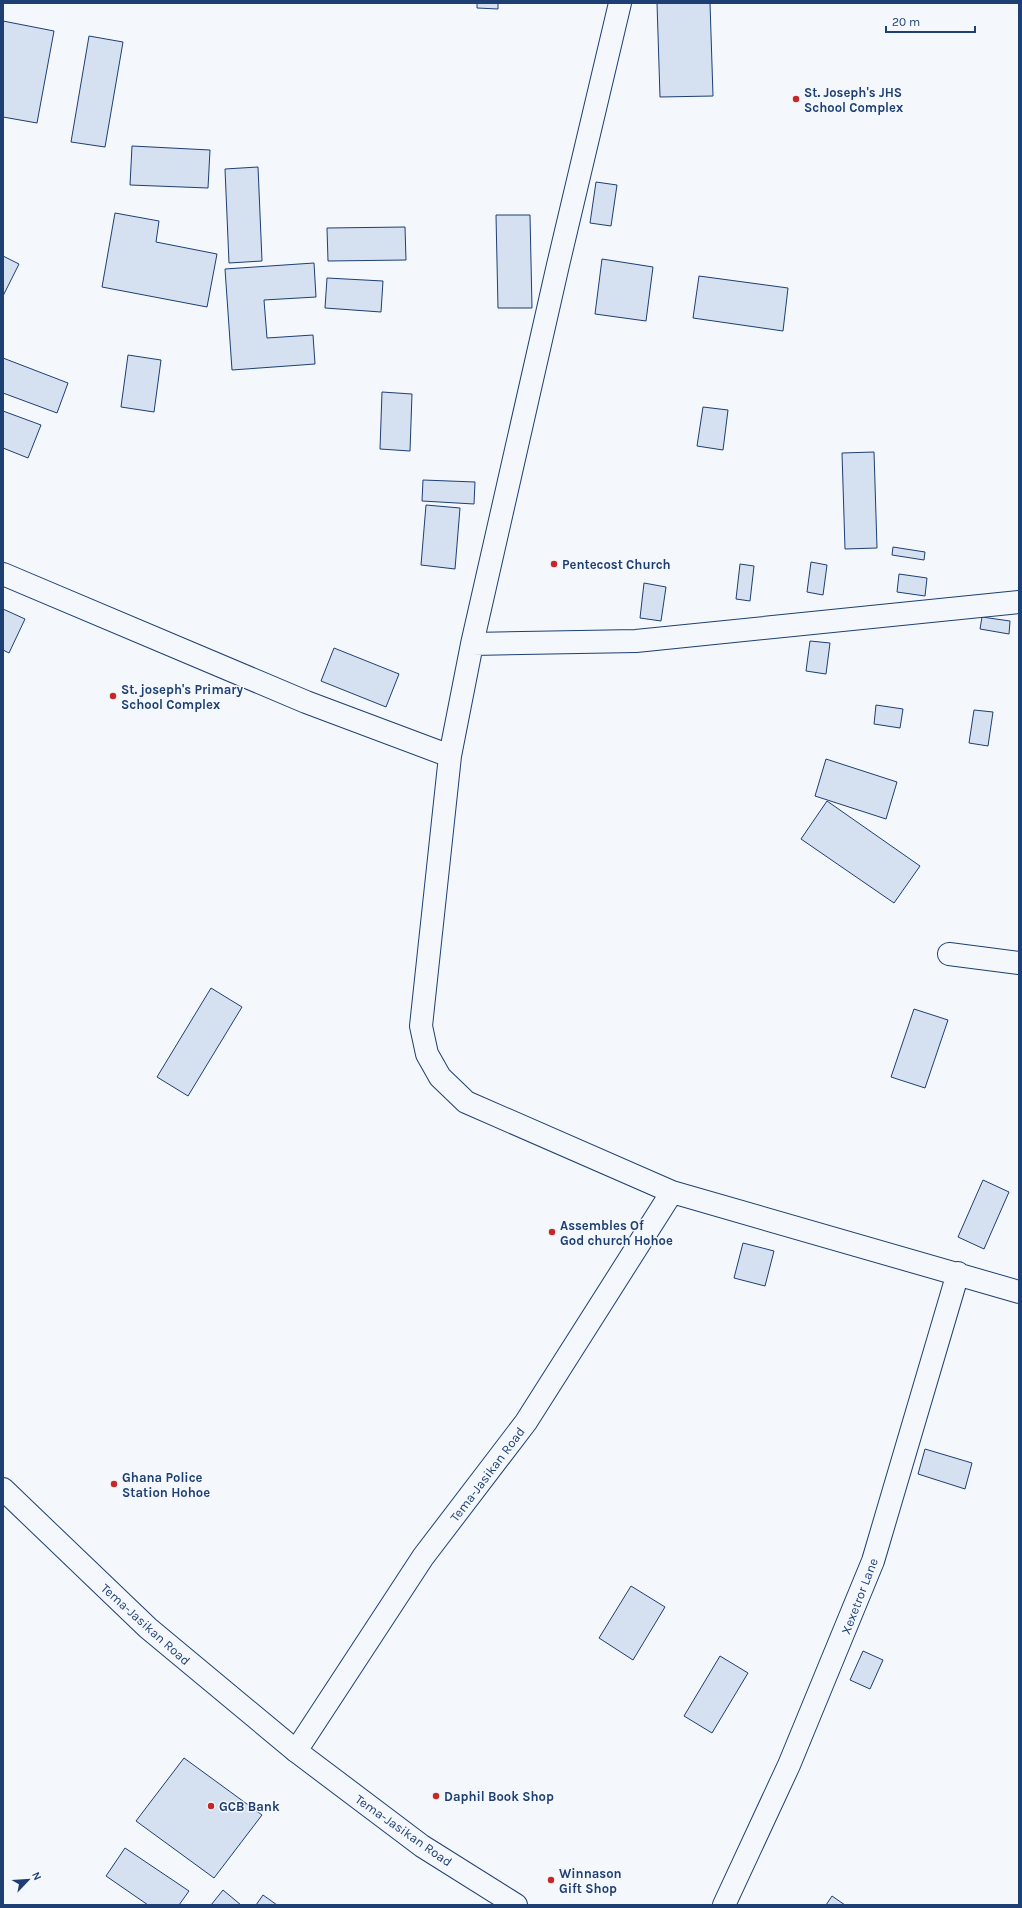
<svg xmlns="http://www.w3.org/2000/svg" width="1022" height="1908" viewBox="0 0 1022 1908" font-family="Karla,sans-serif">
<rect width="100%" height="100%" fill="#f4f7fb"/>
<path fill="#d5e0f0" stroke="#1d3f73" d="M477,3h21v6l-21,-1z
M657,3h53l3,93 -53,1z
M3,21l51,10 -17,92 -34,-6z
M89,36l34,6 -18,105 -34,-5z
M132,146l78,4 -2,38 -78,-3z
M258,167l4,94 -33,2 -4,-94z
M596,182l21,3 -6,41 -21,-3z
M115,213l44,8 -3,21 61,12 -10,53 -105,-20z
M496,215h34l2,93h-34z
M405,227l1,33 -78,1 -1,-33z
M3,256l16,8 -16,32z
M602,259l51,8 -7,54 -51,-7z
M314,263l2,34 -52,3 3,38 46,-3 2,29 -83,6 -7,-101z
M699,276l89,12 -5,43 -90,-13z
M327,278l56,3 -2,31 -56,-4z
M128,355l33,5 -7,52 -33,-5z
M3,358l65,25 -11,30 -54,-20z
M382,392l30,2 -2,57 -30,-2z
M703,407l25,3 -5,40 -26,-4z
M3,411l38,14 -13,33 -25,-10z
M874,452l3,96 -32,1 -3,-96z
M423,480l52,2 -1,22 -52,-3z
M426,505l34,3 -5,61 -34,-4z
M893,547l32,5 -1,8 -32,-5z
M811,562l16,3 -4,30 -16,-3z
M740,564l14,2 -4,35 -14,-2z
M899,574l28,4 -2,18 -28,-4z
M644,583l22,4 -5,34 -21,-3z
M3,609l22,10 -16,34 -6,-3z
M982,617l28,4 -1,13 -29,-5z
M810,641l20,2 -4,31 -20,-3z
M334,648l65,26 -13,33 -65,-26z
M876,705l27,4 -3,19 -26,-4z
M974,710l19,2 -5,34 -19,-3z
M826,759l71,23 -11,37 -71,-23z
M827,801l93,65 -26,37 -93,-64z
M211,988l31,19 -54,89 -31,-19z
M914,1009l34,11 -23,68 -34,-11z
M983,1180l26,12 -25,57 -26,-12z
M743,1243l31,8 -9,35 -31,-8z
M925,1449l47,14 -7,26 -47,-15z
M631,1586l34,21 -32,53 -34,-22z
M863,1651l20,9 -13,29 -20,-9z
M720,1656l28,17 -36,60 -28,-17z
M184,1758l78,57 -48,63 -78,-57z
M125,1848l64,43 -10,14h-31l-42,-29z
M223,1890l18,15h-30z
M263,1895l14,10h-21z
M832,1896l13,9h-19z"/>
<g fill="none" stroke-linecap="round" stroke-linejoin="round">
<defs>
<path id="minor" d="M620,3l-62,262 -86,379 -22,112 -29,270 6,28 13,23 26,25 206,90 347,100
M3,574l303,128 144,54
M472,644l164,-3 383,-39
M949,954l70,9
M296,1751l127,-194 103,-135 146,-230
M724,1905l65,-140 84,-204 85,-288"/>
<path id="trunk" d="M3,1489l145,139 148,123 126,95 94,59"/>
</defs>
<use href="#minor" stroke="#1d3f73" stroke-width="24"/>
<use href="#trunk" stroke="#1d3f73" stroke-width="24"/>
<use href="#minor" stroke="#f4f7fb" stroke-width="22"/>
<use href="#trunk" stroke="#f4f7fb" stroke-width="22"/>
</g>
<g fill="#c62828" stroke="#f4f7fb" stroke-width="1.5">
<circle cx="796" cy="99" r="4"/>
<circle cx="554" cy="564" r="4"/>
<circle cx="113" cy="696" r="4"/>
<circle cx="552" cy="1232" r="4"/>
<circle cx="114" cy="1484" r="4"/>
<circle cx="436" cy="1796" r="4"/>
<circle cx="211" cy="1806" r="4"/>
<circle cx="551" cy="1880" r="4"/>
</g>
<g text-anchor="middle" stroke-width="3" stroke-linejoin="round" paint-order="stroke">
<g font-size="13" font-weight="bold" fill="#1d3f73" stroke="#f4f7fb" text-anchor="start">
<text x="804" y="97">St. Joseph's JHS<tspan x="804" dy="15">School Complex</tspan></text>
<text x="562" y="569">Pentecost Church</text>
<text x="121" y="694">St. joseph's Primary<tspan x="121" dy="15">School Complex</tspan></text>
<text x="560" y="1230">Assembles Of<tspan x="560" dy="15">God church Hohoe</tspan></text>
<text x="122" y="1482">Ghana Police<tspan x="122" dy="15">Station Hohoe</tspan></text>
<text x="444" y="1801">Daphil Book Shop</text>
<text x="219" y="1811">GCB Bank</text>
<text x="559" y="1878">Winnason<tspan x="559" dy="15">Gift Shop</tspan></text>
</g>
<g font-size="13" fill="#1d3f73" stroke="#f4f7fb">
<text transform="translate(487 1474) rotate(-53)" y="5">Tema-Jasikan Road</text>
<text transform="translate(859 1596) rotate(-69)" y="5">Xexetror Lane</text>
<text transform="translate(146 1624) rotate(42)" y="5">Tema-Jasikan Road</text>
<text transform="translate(404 1830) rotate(35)" y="5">Tema-Jasikan Road</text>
</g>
</g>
<rect width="1022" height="1908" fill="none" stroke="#1d3f73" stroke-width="8"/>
<g transform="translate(28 1880) rotate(65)" stroke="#f4f7fb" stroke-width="3" paint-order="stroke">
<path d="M0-3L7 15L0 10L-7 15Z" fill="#1d3f73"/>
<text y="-6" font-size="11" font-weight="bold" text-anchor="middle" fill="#1d3f73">N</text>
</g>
<path d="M886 26v6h89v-6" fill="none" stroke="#1d3f73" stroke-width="2"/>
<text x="892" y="26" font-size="12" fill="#1d3f73" stroke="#f4f7fb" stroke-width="3" paint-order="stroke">20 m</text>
</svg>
